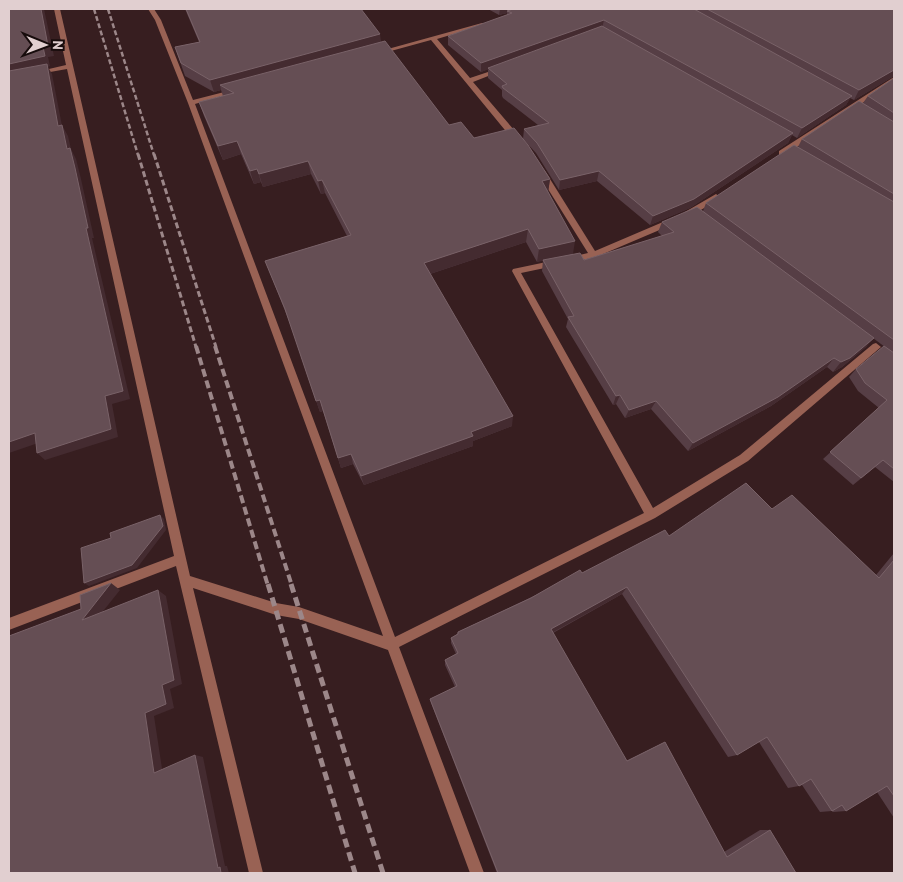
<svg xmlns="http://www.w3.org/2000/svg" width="903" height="882" viewBox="0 0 903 882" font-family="'PT Sans',sans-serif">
<rect width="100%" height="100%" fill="#371e20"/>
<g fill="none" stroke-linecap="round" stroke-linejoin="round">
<path fill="#996254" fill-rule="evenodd" d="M54,9h6l130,567 86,27 23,4 84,29 -195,-533 -33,-83 -7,-11h6l7,11 32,80 43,-11 3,2 -44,13 200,533 249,-124 -132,-242 1,-2 43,-9 3,1v4l-38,8 132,235 87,-53 133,-111 3,-1 5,4 -133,114 -93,57 -256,129 85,226h-14l-82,-223 -89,-31 -23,-4 -83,-27 70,285h-14l-73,-307 -167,64v-12l165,-62 -107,-487 -28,5 -3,-2 30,-7z
M482,23l5,1 -50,15 33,39 27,-9h4v2l-28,11 47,55v4h-6l-83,-101 -51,14 -3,-2z
M894,77v5l-109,73h-6v-4z
M539,171h6l50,80 75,-32h6l1,2 -1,2 -80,34 -26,6 -3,-1v-4l21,-5 -50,-80z
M716,194l4,3 -1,2 -28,17h-6v-4z"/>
<path stroke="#9c8789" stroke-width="2.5" stroke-dasharray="5 2.5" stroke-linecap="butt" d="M94,9l44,146
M108,9l46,146"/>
<path stroke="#9c8789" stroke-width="3" stroke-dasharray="6 3" stroke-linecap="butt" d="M138,154l58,193
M154,154l62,193"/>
<path stroke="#9c8789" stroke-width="4" stroke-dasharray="8 4" stroke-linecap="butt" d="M196,346l72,240
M215,346l77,240"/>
<path stroke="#9c8789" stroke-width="5" stroke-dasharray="9 5" stroke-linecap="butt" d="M268,584l87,289
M291,584l92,289"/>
</g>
<path fill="#563e45" d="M185,9h176l20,33 68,83 101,54 -2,13 25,62 11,6 78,-24 -4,-4 4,-10 41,-11 3,-8 92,-56 4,-8 61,-36 5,-7 26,-18v404l-19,-15 -22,18 -30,-26 56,-51 -21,-17 -9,-14 7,-8 29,-22 -12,-9 -7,9 -24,20 -9,5 -6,-5 -56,39 -83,45 -37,-42 -26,9 -9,-14 -3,1 -47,-78 2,-8 -26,-48 1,-11 -6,2 -11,-20 -96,32 82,152 -39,15v5l-109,39 -11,-21 -12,4 -18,-57 -3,1 -31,-91 -19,-48 -5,-12 82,-25 -22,-43 -4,1 -10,-20 -48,13 -2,-5 -7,2 -13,-30 -18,6 -19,-44 -5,-14 24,-6 -2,-6 -7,2 -29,-16 -10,-29 24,-5z
M488,9h406v67l-40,24 -4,-2 -4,7 -49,33 -5,-3 -4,8 -98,65 -40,17 -53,-44 -38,9 -23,-37 -13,-14 1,-10 14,-4 -35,-27 -1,-2v-6l-14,-12v-9l-7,3 -33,-27v-9l59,-21v-2l-8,2z
M772,509l104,66 18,-22v265l-17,-26 -31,19 -13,1 -1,-1 -12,1 -18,-27 -3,1 -11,2 -29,-46 -22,13 -9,2 -106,-163 -69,39 73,128 39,-19 59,110 36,-22h10l26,43h-299l-66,-170 -1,-4 25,-12 -10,-22v-5l11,-6 -5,-11v-5l6,-4 1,-2 124,-59 87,-37z"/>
<path fill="#442b30" d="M41,9h3l10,47 -6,1 2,9 -2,1 4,7 12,62 -55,-61v-11l34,-17z
M500,9h24l-17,2v2l-8,2z
M604,20l-2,9 -121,43v-9z
M380,34l2,13 -162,38 1,5 -7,2 -4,-12z
M894,70v6l-40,24 5,-10z
M852,96l-6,9 -49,33 5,-10z
M62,125l6,11 3,13 5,10 5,20 13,59h-2l38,161 -18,5 6,33 -73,23 -8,-7 30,-304z
M793,133l-5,10 -98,65 -40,17 3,-9z
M237,141l4,13 -18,6 -5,-14z
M308,161l3,13 -48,13 -4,-13z
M257,169l4,13 -7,2 -4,-13z
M599,171l-2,10 -38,9 1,-10z
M550,179l-2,14 -6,-12z
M322,180l3,13 -4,1 -3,-13z
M528,229l-2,13 -102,34v-13z
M575,241l-2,13 -36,8 2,-13z
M874,338l-8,9 -24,20 -9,5 8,-10z
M834,358l-7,9 -56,39 -83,45 5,-8z
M620,395l-4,9 -3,1 3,-9z
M320,400l3,11 -3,1 -4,-11z
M656,401l-5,8 -26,9 4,-8z
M513,416l-1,10 -39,15v5l-109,39 -3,-9 110,-44z
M35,433l9,8 -35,12v-11z
M351,454l2,10 -12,4 -3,-10z
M160,515l4,4 2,11 -29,38 -48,18 -5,-3z
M111,583l9,7 -28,35 -10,-5z
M627,587l-5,7 -74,41 3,-6z
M158,590l8,6 16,88 -12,5 4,19 -20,8 9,59 -9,-2 -9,-60 17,-28z
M195,755l8,2 22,109h2l2,7h-8l-3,-5z"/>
<path fill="#654e54" stroke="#796268" d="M9,9h32l7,37 -5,1 2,9 -36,8z
M186,9h175l19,25 -170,46 -29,-17 -6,-16 25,-5z
M513,9h181l158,87 -50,32 -198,-108 -123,43 -33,-27 64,-23 -5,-2z
M707,9h187v61l-35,20z
M602,26l191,107 -99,66 -41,17 -54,-45 -39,9 -23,-37 -13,-14 25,-6 -46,-35 -1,-2 5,-2 -19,-16z
M385,41l64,84 12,-3 13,16 40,-10 14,17 22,34 -8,2 33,60 -36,8 -11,-20 -104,34 89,153 -42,16 2,4 -112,40 -10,-22 -13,4 -18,-58 -4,1 -31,-92 -20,-48 86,-26 -29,-55 -4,1 -10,-20 -49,13 -2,-5 -7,2 -13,-30 -19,5 -19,-44 35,-9 -14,-8z
M47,64l11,62 4,-1 5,24 3,-1 5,20 13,60h-2l37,163 -18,5 6,33 -74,24 -2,-20 -26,9v-371z
M894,78v35l-26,-17z
M859,101l35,21v72l-92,-55z
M794,145l100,57v138l-188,-137z
M697,207l177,131 -24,20 -9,4 -7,-4 -56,39 -85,46 -37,-42 -27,9 -9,-15 -4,1 -48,-79 6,-1 -31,-56 37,-7 4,7 90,-28 -12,-10z
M884,346l10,7v116l-11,-9 -22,18 -31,-26 57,-52 -22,-17 -9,-14z
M746,483l26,26 20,-14 87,83 15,-18v236l-7,-10 -41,25 -4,-6 -10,6 -21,-32 -12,7 -32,-49 -30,18 -110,-168 -76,42 76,132 38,-19 62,115 43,-27 26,43h-298l-68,-174 27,-13 -12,-26 13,-7 -7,-15 7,-4v-2l73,-34 49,-28 2,3 83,-43 4,6z
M160,515l3,11 -31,39 -48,18 -3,-35 30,-10 -1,-5z
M111,583l-29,37 76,-30 16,90 -12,5 4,19 -21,9 9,60 41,-18 23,113 2,-1 1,6h-212v-237l72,-27 -1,-14z"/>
<rect width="903" height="882" fill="none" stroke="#e1cfd0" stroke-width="20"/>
<g transform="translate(45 45) rotate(91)" stroke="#170c0c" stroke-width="4" paint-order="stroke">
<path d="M0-4L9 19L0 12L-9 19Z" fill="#e1cfd0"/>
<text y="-8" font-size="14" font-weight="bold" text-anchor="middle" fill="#e1cfd0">N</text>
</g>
</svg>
